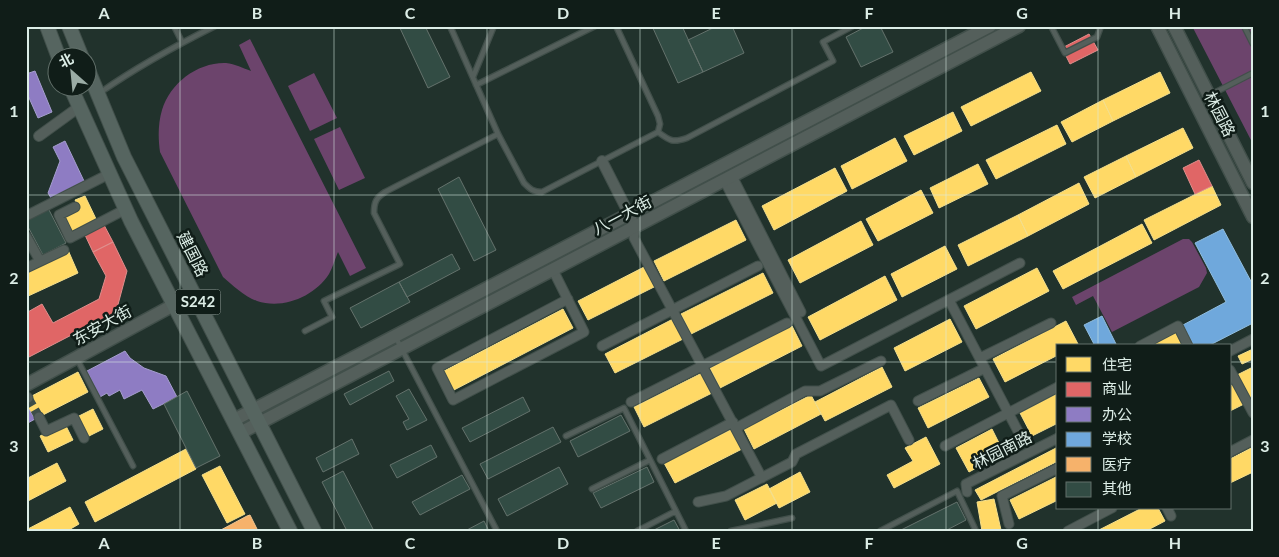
<svg xmlns="http://www.w3.org/2000/svg" width="1279" height="557" viewBox="0 0 1279 557" font-family="Lato,'Noto Sans SC',sans-serif">
<rect width="100%" height="100%" fill="#21322c"/>
<path fill="#6c446c" d="M1192,26h61v118z
M250,39l116,229 -16,8 -12,-24c-3,7 -5,15 -9,22 -14,22 -46,36 -72,27 -12,-4 -25,-16 -34,-24l-63,-125c-2,-15 -2,-28 2,-42 8,-27 36,-48 64,-47 9,1 17,5 25,8l-12,-26z
M314,73l23,45 -27,13 -22,-45z
M340,127l25,51 -26,12 -25,-51z
M1183,239h6l3,3 14,26 1,5 -8,14 -87,45 -19,-36 -17,9 -4,-8z"/>
<path fill="#ffd966" stroke="#f4df8c" d="M1031,72l10,19 -70,35 -10,-19z
M1160,72l10,21 -57,28 -10,-21z
M1103,100l10,21 -41,21 -11,-20z
M953,112l9,19 -48,24 -10,-19z
M1057,125l9,19 -70,35 -10,-19z
M1183,128l10,20 -57,29 -10,-21z
M895,138l12,23 -55,28 -11,-23z
M1126,156l10,21 -41,21 -11,-21z
M978,164l10,20 -49,24 -9,-20z
M835,168l12,23 -73,39 -12,-24z
M1079,183l10,21 -61,32 -10,-21z
M1212,186l9,19 -67,35 -10,-20z
M921,190l12,23 -55,28 -12,-22z
M85,196l12,25 -26,13 -9,-17 17,-9 -4,-8z
M1018,215l10,21 -60,30 -10,-21z
M736,220l10,20 -82,41 -10,-20z
M861,221l12,24 -73,38 -12,-23z
M1142,224l10,19 -89,46 -10,-18z
M945,246l12,23 -55,28 -11,-23z
M68,250l10,23 -52,24v-27z
M646,266l10,20 -68,34 -10,-19z
M1037,268l12,23 -73,38 -12,-23z
M763,273l10,20 -82,41 -10,-20z
M885,276l12,24 -77,40 -12,-23z
M563,309l10,19 -121,63 -10,-19z
M673,319l10,20 -68,34 -10,-19z
M950,319l12,23 -57,29 -11,-23z
M1066,321l12,23 -3,2h-17v9l-53,27 -12,-23z
M792,326l10,20 -82,42 -10,-20z
M1177,332l8,14h-35z
M1253,349v10l-11,5 -4,-8z
M882,367l10,20 -67,34 -10,-19z
M1253,367v30l-4,2 -12,-24z
M78,372l10,20 -53,27 -9,-14v-6z
M702,373l10,20 -68,34 -10,-20z
M979,378l10,19 -61,31 -10,-20z
M1234,384l10,20 -14,7v-25z
M1058,393v30l-26,13 -12,-23z
M811,395l10,19 -67,35 -10,-20z
M93,409l10,20 -16,8 -10,-20z
M65,424l8,16 -25,12 -8,-16z
M732,429l10,20 -67,34 -11,-20z
M992,429l12,24 -35,19 -13,-24z
M926,437l14,27 -46,24 -7,-13 26,-14 -8,-13z
M1058,447v14l-77,39 -6,-10z
M1253,447v25l-23,11v-24z
M186,449l10,20 -101,53 -10,-20z
M57,463l9,18 -40,21v-23z
M220,466l25,48 -18,9 -25,-48z
M800,472l10,20 -31,16 -10,-19z
M1058,476v24l-39,19 -9,-19z
M767,484l10,19 -32,17 -10,-20z
M994,499l7,31 -19,1 -5,-29z
M70,507l9,17 -12,7h-41v-1z
M1142,508h16l7,13 -19,10h-49z"/>
<path fill="#e06666" stroke="#df8e8c" d="M1089,34l9,16 -28,14 -8,-16z
M1199,160l13,26 -17,8 -12,-26z
M104,225l9,17 -20,10 -8,-17z
M113,242l14,29 -11,41 -87,45 -3,-5v-39l16,-9 11,19 46,-24 7,-23 -13,-24z"/>
<path fill="#8e7cc3" stroke="#a59ece" d="M35,71l17,41 -14,6 -12,-27v-17z
M65,141l19,40 -33,17 -3,-5 12,-32 -7,-14z
M125,351l5,7 14,10 22,8 11,21 -24,12 -11,-19 -18,9 -4,-9 -11,6 -2,-3 -7,4 -13,-26z
M26,405l9,14 -9,5z"/>
<path fill="#6fa8dc" stroke="#90bddf" d="M1223,229l30,56v38l-45,23h-14l-11,-21 43,-23 -31,-59z
M1102,316l15,30h-22l-11,-21z"/>
<path fill="#f6b26b" stroke="#eec490" d="M250,515l8,16h-39l28,-15z"/>
<path fill="#324c44" stroke="#64726c" d="M399,26h26l25,51 -22,11z
M652,26h30l21,46 -25,11z
M717,26h15l12,27 -41,19 -15,-32z
M867,26h13l13,26 -32,15 -15,-30z
M459,177l37,73 -22,11 -36,-72z
M48,208l18,35 -23,12 -17,-32v-3z
M452,254l8,15 -53,28 -8,-15z
M399,282l11,20 -49,26 -11,-20z
M389,371l5,10 -44,24 -6,-11z
M409,389l18,31 -20,10 -4,-8 6,-3 -13,-23z
M187,391l33,65 -24,12 -32,-64z
M523,397l7,14 -60,31 -8,-14z
M621,415l9,16 -52,26 -8,-16z
M553,427l8,15 -73,37 -8,-15z
M352,439l7,15 -36,18 -7,-14z
M431,445l6,12 -40,21 -7,-13z
M559,467l9,17 -61,32 -9,-17z
M647,467l7,15 -53,26 -8,-15z
M343,471l31,60h-27l-25,-49z
M462,475l8,14 -50,26 -8,-13z
M957,502l9,18 -21,11h-46z
M674,520l6,11h-28z
M484,521l5,10h-24z"/>
<g fill="none" stroke-linecap="round" stroke-linejoin="round">
<path stroke="#3d4e48" stroke-width="9" stroke-dasharray="9 4.5" stroke-linecap="butt" d="M28,398l11,19"/>
<defs>
<path id="service" d="M174,26l8,16
M450,26l48,108 26,49c6,6 9,9 18,9l116,-60
M616,26l42,90 2,8 -2,8
M1051,26l14,27 32,-16 4,-11
M1244,26l9,18
M473,77l21,-51
M476,85l119,-59
M101,92c36,-25 74,-46 114,-66
M1210,95l43,-22
M658,132c12,9 15,11 29,6l146,-77 -10,-19 30,-16
M305,331l27,-14 -8,-16 76,-37 -26,-51c0,-11 2,-15 11,-21l113,-58
M396,338l101,193
M77,359l56,107
M566,436l58,-28 62,123
M592,489l58,-29
M637,531l39,-20
M731,531l61,-13
M880,531l77,-40 19,40"/>
<path id="minor" d="M732,176l69,136
M724,180l97,186 199,-103
M75,207l-16,8 11,23 56,-29
M26,216l83,-42
M635,227l-1,11 128,240
M26,236l14,25
M26,268l38,-18
M553,270l31,62 -131,68 -16,-32 131,-69
M949,300l72,137
M602,346l156,-80
M1140,346l38,-20 10,20
M1230,351l23,-12
M980,358l71,-35
M1230,370l23,43
M26,396l2,2
M918,401l67,-33
M631,402l156,-79
M39,417l7,14 28,-13 10,20
M736,428l69,-37h15l61,-30
M945,446l113,-59
M1230,452l23,-12
M662,459l71,-37
M967,492l-1,-8 92,-46
M698,502l28,-6 66,-34 4,-8 95,-49 18,35
M1167,508l4,8
M1009,524l-7,-28 56,-28
M1068,531l44,-23"/>
<path id="tertiary" d="M39,136l40,-29
M602,161l30,59"/>
<path id="secondary" d="M1157,26l96,191
M1174,26l79,157
M26,385l168,-91
M234,420l756,-394
M240,433l779,-407"/>
<path id="primary" d="M47,26l12,32
M69,26l13,32
M88,70l36,87 190,374
M71,88l60,133 159,310"/>
</defs>
<use href="#service" stroke="#414f4a" stroke-width="7"/>
<use href="#minor" stroke="#414f4a" stroke-width="11"/>
<use href="#tertiary" stroke="#414f4a" stroke-width="12"/>
<use href="#secondary" stroke="#414f4a" stroke-width="15"/>
<use href="#primary" stroke="#414f4a" stroke-width="16"/>
<use href="#service" stroke="#545f5b" stroke-width="4.5"/>
<use href="#minor" stroke="#545f5b" stroke-width="9"/>
<use href="#tertiary" stroke="#545f5b" stroke-width="10"/>
<use href="#secondary" stroke="#545f5b" stroke-width="12"/>
<use href="#primary" stroke="#566560" stroke-width="14"/>
</g>
<path fill="none" stroke="#dcede6" stroke-width="1" stroke-opacity="0.55" d="M180,26v505M334,26v505M487,26v505M640,26v505M792,26v505M946,26v505M1098,26v320M26,195h1227M26,362h1032M1230,362h23M1098,508v23"/>
<g text-anchor="middle" stroke-width="5" stroke-linejoin="round" paint-order="stroke">
<rect fill="#101d18" stroke="#9fafa8" stroke-width="1" x="175.5" y="289.5" width="45" height="25" rx="4"/>
<g font-size="15" font-weight="bold" fill="#dcede6">
<text x="198" y="307">S242</text>
</g>
<g font-size="16" fill="#dcede6" stroke="#101d18">
<text transform="translate(1220 114) rotate(63)" y="6">林园路</text>
<text transform="translate(622 215) rotate(-28)" y="6">八一大街</text>
<text transform="translate(193 254) rotate(63)" y="6">建国路</text>
<text transform="translate(102 325) rotate(-29)" y="6">东安大街</text>
<text transform="translate(1002 450) rotate(-27)" y="6">林园南路</text>
</g>
</g>
<rect width="1279" height="557" fill="none" stroke="#101d18" stroke-width="55"/>
<rect x="1056" y="344" width="175" height="165" fill="#101d18" stroke="#62706a"/>
<rect x="1066" y="357" width="25" height="15" fill="#ffd966" stroke="#62706a"/>
<text x="1102" y="370" font-size="15" fill="#dcede6">住宅</text>
<rect x="1066" y="382" width="25" height="15" fill="#e06666" stroke="#62706a"/>
<text x="1102" y="394" font-size="15" fill="#dcede6">商业</text>
<rect x="1066" y="407" width="25" height="15" fill="#8e7cc3" stroke="#62706a"/>
<text x="1102" y="420" font-size="15" fill="#dcede6">办公</text>
<rect x="1066" y="432" width="25" height="15" fill="#6fa8dc" stroke="#62706a"/>
<text x="1102" y="444" font-size="15" fill="#dcede6">学校</text>
<rect x="1066" y="457" width="25" height="15" fill="#f6b26b" stroke="#62706a"/>
<text x="1102" y="470" font-size="15" fill="#dcede6">医疗</text>
<rect x="1066" y="482" width="25" height="15" fill="#324c44" stroke="#62706a"/>
<text x="1102" y="494" font-size="15" fill="#dcede6">其他</text>
<g transform="translate(72 72) rotate(333)"><circle r="24" fill="#101d18" stroke="#62706a"/>
<path d="M0-4L9 19L0 12L-9 19Z" fill="#9baca5"/>
<text y="-8" font-size="14" font-weight="bold" text-anchor="middle" fill="#dcede6">北</text>
</g>
<rect x="28" y="28" width="1224" height="502" fill="none" stroke="#dcede6" stroke-width="2"/>
<g font-size="16" text-anchor="middle" font-weight="bold" fill="#dcede6">
<text x="104" y="19">A</text>
<text x="257" y="19">B</text>
<text x="410" y="19">C</text>
<text x="563" y="19">D</text>
<text x="716" y="19">E</text>
<text x="869" y="19">F</text>
<text x="1022" y="19">G</text>
<text x="1175" y="19">H</text>
<text x="14" y="117">1</text>
<text x="1265" y="117">1</text>
<text x="14" y="284">2</text>
<text x="1265" y="284">2</text>
<text x="14" y="452">3</text>
<text x="1265" y="452">3</text>
<text x="104" y="549">A</text>
<text x="257" y="549">B</text>
<text x="410" y="549">C</text>
<text x="563" y="549">D</text>
<text x="716" y="549">E</text>
<text x="869" y="549">F</text>
<text x="1022" y="549">G</text>
<text x="1175" y="549">H</text>
</g>
</svg>
